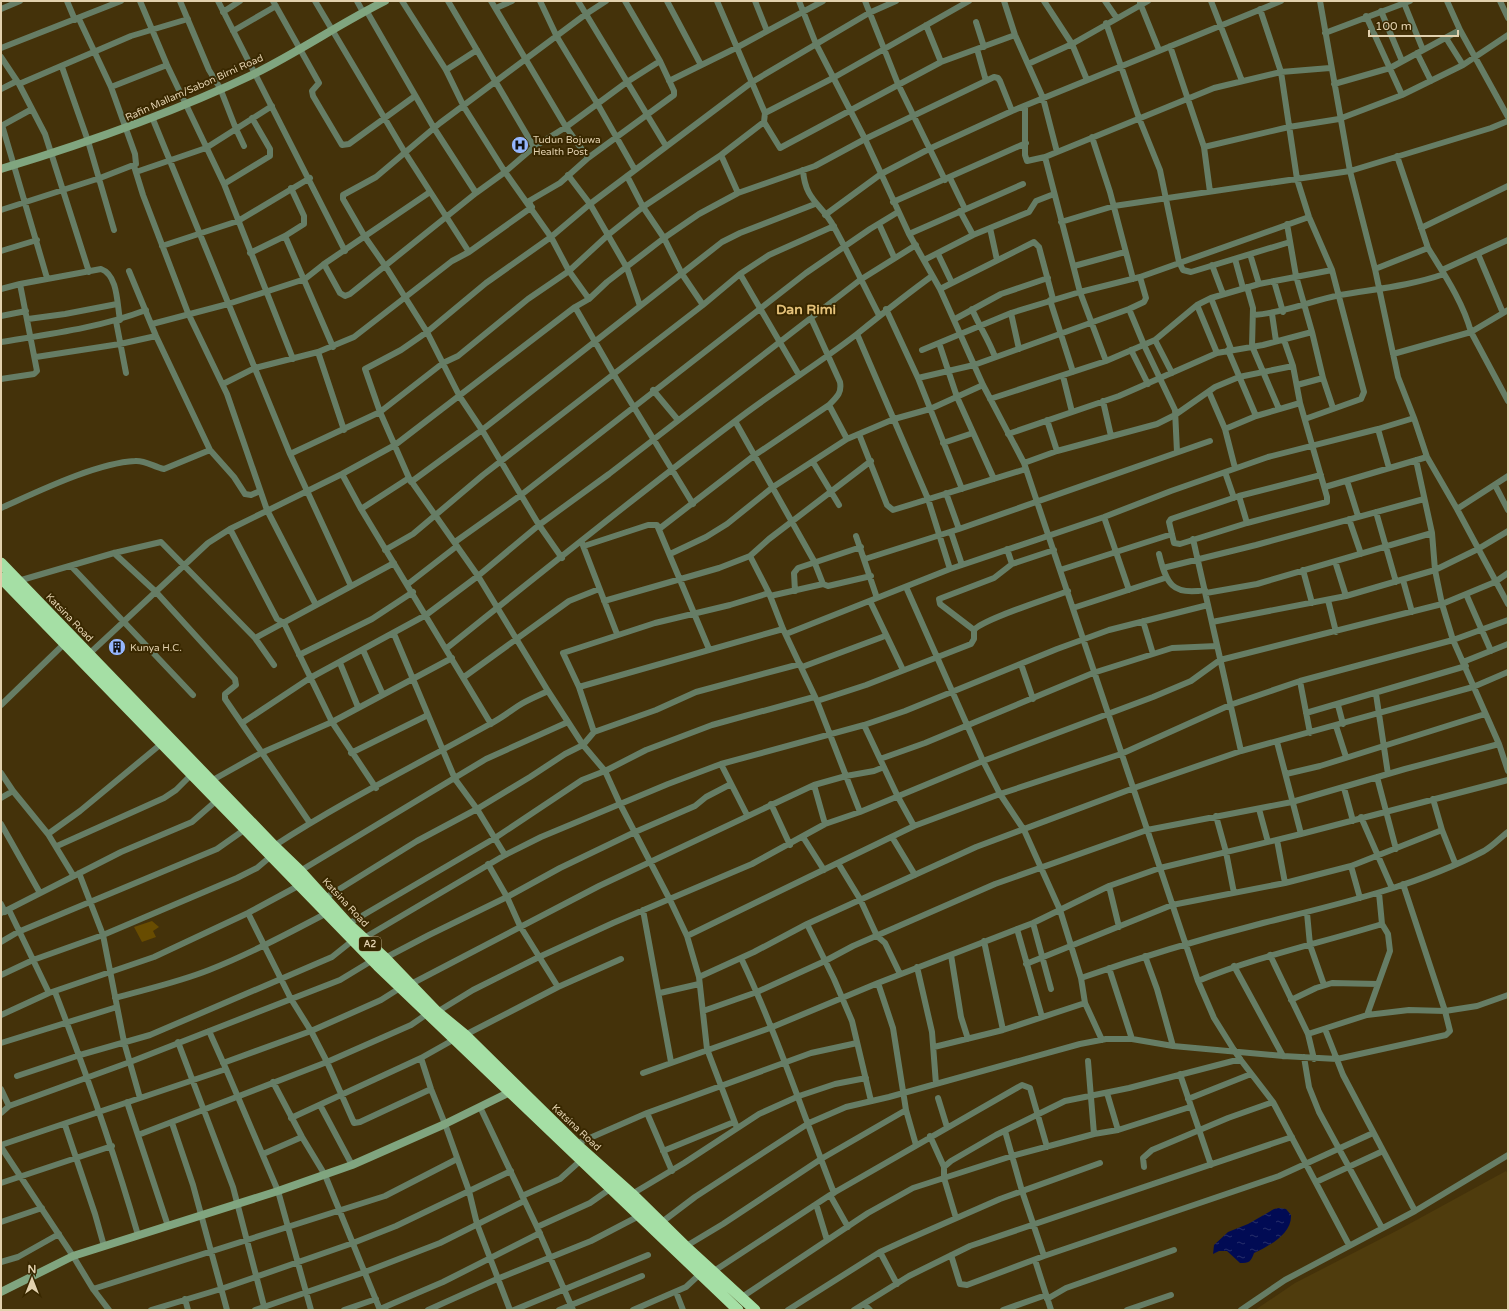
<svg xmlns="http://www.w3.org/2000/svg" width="1509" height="1311" viewBox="0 0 1509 1311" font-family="'Varela Round',sans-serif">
<defs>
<pattern id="water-ripples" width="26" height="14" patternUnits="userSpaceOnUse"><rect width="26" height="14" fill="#010b54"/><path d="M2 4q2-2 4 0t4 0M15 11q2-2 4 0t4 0" fill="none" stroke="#262e6a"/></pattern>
</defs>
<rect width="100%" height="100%" fill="#44320a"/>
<path fill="#4f3c0d" d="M1506,1171l2,3v136h-253l40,-27 105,-54z"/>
<path fill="#684c01" d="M152,921l7,6 -6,4 3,6 -14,5 -8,-15z"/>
<path fill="url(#water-ripples)" d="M1279,1208l7,1 5,6c1,19 -22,31 -37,38 -3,9 -5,10 -14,10l-13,-12h-8l-6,3 1,-9 14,-13 20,-8 26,-15z"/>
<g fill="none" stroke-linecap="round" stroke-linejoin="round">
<path stroke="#667d65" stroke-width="6" d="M67,1l8,19
M140,1l27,64 57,119 69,175
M180,1l29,69 11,18 16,41 8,17
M218,1l127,250
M273,1l46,82 -7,8 1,5 29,49 7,-1 66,-48
M315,1l89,150 65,101
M357,1l6,11
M402,1l44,69 18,37 41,65 46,65 18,34 20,28
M448,1l86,146
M491,1l75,126 22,31
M540,1l17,36 40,66 38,67
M578,1l88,145
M667,1l34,64
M717,1l48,112 -1,9 16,26 161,-86 74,-27
M755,1l12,30
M799,1l17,43 49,95 44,95 31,55 43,96 41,78 174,518 16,37 20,32
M865,1l33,83 47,96
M1004,1l11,34 28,63 14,54
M1044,1l28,43 15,36
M1105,1l11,16
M1211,1l31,80
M1320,1l30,170 25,98 23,108 16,41 13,39 30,52 51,95
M1447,1l13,29 48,87
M1500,1l8,17
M1140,3l19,47
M1404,3l19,47
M496,8l16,-7
M1,9l19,-8
M1260,9l21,63 16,107 12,38 23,53 32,122 -3,7 -56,20
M366,10l68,118 42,65
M1381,11l21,50
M223,12l17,-11
M1366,16l36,79
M976,22l8,25
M1106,23l33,95 21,52 19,92 4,8 8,2 99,-30
M926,25l15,37
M233,31l43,-25
M1325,33l85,-32
M1446,38l17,27
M1170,46l34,101 6,45
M1,48l120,-47
M977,49l9,32
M1417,53l14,28
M1,57l18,27 26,50 44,138
M1028,64l44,-20 76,-43
M62,67l26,74 26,89
M446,70l31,-20
M669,81l67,-33 87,-47
M19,84l112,-48 57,-17
M1334,84l56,-16 70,-38
M111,87l56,-22
M1,89l16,-8
M1025,106v49l2,6 18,-4 169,-69 67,-16 49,-4
M765,113l68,-35 136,-77
M152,117l138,337 61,132
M2,125l45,153
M1,126l31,-17
M1092,137l18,55 23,87
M1204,147l85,-20 50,-8 63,-24 61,-30 45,-30
M721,155l17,38
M1045,157l35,135 26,69
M134,166l9,29 45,118 39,81 40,116 49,95
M803,170c2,31 19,34 31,57 16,29 30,59 45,88
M136,172l70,-24 66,-42
M568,175l22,29 37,64 13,38
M627,176l16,31 21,31 18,36 21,31
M950,178l15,31
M224,184l46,-28v-7l-18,-31
M893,202l133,-59
M531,206l-2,-5 31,-18 28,-25 86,-63v-4l-14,-30 -35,-60
M1,210l99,-32 36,-14 -1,-10 -24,-67 -32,-68
M960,211l13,24
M825,215l56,-41 48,-25 83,-38 269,-110
M1061,222l53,-16 236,-35 141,-43 17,-7
M879,224l15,33
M1287,224l9,52 16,56 11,46 10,30
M990,228l7,32
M1421,228l87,-42
M909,234l114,-50
M285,236l48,111
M162,246l76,-25 72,-43
M1428,248c16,26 35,54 43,84l37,69
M1,251l36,-11
M250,253l35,-17 19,-12v-8l-13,-28
M938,254l14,29
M1250,254l9,30
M1478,254l25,59
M1235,259l8,29
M924,260l49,-25 56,-23 7,-11 18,-7
M324,264l16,29 5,3 5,-2 126,-101 29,-21 29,-25 32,-20 61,-45 33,-21
M1212,265l11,29
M1074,266l51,-14
M1375,269l53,-21 -31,-92
M1442,270l66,-30
M129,271l27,65 54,114 24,27 11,17 6,1 9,-4
M740,274l59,101
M1274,281l9,31
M1247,287l6,21 -1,38 27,63
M1,289l19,-5 81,-15c17,6 16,35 19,51
M940,289l94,-47 5,5 14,52
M1211,298l20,51
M1050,300l23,72
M1197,305l20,48
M575,307l38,66 80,131
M886,309l32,69 44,111
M972,309c7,17 17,31 23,48
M1129,309l15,36 31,65 2,42
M1011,313l8,36
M1272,314l4,27
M1254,315c30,-2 56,-14 86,-20 34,-6 70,-9 104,-21
M1,316l25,-5
M28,319l37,-5 52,-10
M955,319l46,-25 47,-16
M116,321l10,52
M152,324l76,-20 77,-25 19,-15 106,-72
M857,334l71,165 22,70
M1155,340l17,33
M1284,340l9,26 7,37 27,94v5l-80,21 -67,21 -6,-1 -5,-21 2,-3 68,-23 82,-21
M1,342c49,-8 98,-14 145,-32
M939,343l18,54 37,82
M922,350l89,-37 69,-21 60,-15 169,-60
M1131,350l17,34
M1228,350l28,66
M318,352l26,78
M1393,354l78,-22 37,-22
M36,357l84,-13 36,-8
M1063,376l9,36
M918,378l56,-13 155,-56 15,-7 2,-4 -6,-21
M1,379l33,-5 3,-3 -17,-87
M223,384l32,-16 63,-16 36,-15 98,-76 17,-9 63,-45
M1297,385l26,-7
M653,390l25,30
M1209,392l16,37
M990,399l116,-38 49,-21 42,-35 14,-7 48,-14 73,-14
M1103,401l8,35
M829,405l18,34
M1047,420l10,31
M735,421l79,140 9,23
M1378,429l11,39
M859,434l28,71 6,5 133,-41
M1008,434l111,-38 98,-43 46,-8 49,-13
M943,443l30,-10
M290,454l90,-42 63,-49 15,-7 70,-57 41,-28 39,-36 35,-28 78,-52 43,-33
M1416,460l16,73 3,37 7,34 11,36 46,104 9,27
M813,462l26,43
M1024,463l33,-12 100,-27 18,-9 40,-28 24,-10 54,-11
M1235,468l-10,-39 31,-13 44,-13
M1225,472l9,26
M342,474l19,35 130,215
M1347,481l11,35
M411,482l71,-52 240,-188 18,-9 75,-29
M1495,485l13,25
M1325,487l102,-30
M1239,496l8,27
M1,508c36,-16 95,-45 134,-47 10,-1 19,6 29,8l46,-19
M361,509l48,-31
M1457,509l51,-33
M1376,512l20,70
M1104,517l25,73
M1349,519l12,35
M230,529l47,90 7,4 48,99 44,66
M659,529l96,-74 74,-50c8,-8 13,-12 11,-23l-29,-64
M959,529l251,-88
M951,532l11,33
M856,536l21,62
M1193,539l48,212
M455,542l66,-47 285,-222 64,-44 28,-17
M582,543l35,91
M584,546l64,-21h9l52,124
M1007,549l5,15
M385,550l28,-16 70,-59 220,-170 37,-31 29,-19 65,-29
M114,553l42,39 79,87 1,6 -11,9v5l85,124
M670,554l36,-17 21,-13 46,-37 74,-48 47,-20 36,-10 53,-24
M1159,554c7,29 13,42 46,36
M750,556l19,37 14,36 34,72 43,111
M562,558l-23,-33 -57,-95 -22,-33 -33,-65 -41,-65 -21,-30 -22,-38v-4l33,-18 64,-54 146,-109 20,-13
M865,559l94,-30 -13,-36
M1335,561l11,35
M71,566l122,129
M1163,568l93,-23 168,-46
M1060,570l112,-36
M1303,570l9,33
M1403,580l9,32
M18,581l96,-28 47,-11 94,96 19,27
M408,584l49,-38
M906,587l77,174 17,33 24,36 36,80 21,68 4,25 17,37
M795,591l-1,-18 4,-5 63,-21
M1206,593l51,-9 175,-51
M1466,594l25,57
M770,596l53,-12 5,2 43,-10
M1328,600l8,32
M604,601l115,-33 31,-12 19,-17 102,-78
M870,601l33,69
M1073,608l92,-30
M1143,621l10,33
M1212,622l134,-26 89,-26 43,-21 30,-18
M974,630c9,-11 77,-32 94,-39
M394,634l61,145 22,30 28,46
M786,634l164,-65 154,-52 67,-26 97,-34 110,-28 36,-11
M255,638l139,-75
M447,648c95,-76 190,-153 287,-226 40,-31 83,-57 123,-88 25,-20 50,-40 75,-58
M363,650l20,45
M89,654l119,-111 22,-14 112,-55 53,-29 180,-138 14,-8 18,-17 57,-44 35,-24 39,-21 77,-27 50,-27 129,-62 4,1 2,3 12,30
M299,655l73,-36 41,-27
M1463,662l45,-18
M340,663l18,44
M1021,664l12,35
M802,667l83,-31
M464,677l105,-76 30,-12
M1300,681l10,52
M579,687l204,-58
M1376,694l12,80
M817,701l49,-16 105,-41 3,-5v-9l-34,-26 -1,-5 55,-21 18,-14 42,-14
M1,705l63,-61
M1338,705l5,19
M1306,713l160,-47
M242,723l68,-45 116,-63 52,-39 61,-51 70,-51 251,-194 56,-35
M864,725l34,72 16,29
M1336,726l10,31
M594,732l-15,-45 -16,-34 92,-30 75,-18 39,-12
M1277,742l24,92
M351,753l77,-38
M880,759l45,-16 168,-70 79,-25 45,-2
M721,764l26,51
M1,773l12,18 35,43 25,41
M1286,774l34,-8 165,-52
M1377,777l19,72
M211,781l50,-28 71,-31 120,-64
M814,785l11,39
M1344,788l9,33
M1,798l12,-7
M771,804l19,41
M1259,809l9,33
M1216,816l10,36 8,41
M1361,817l31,71
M1,824l39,69
M1442,830l13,33
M48,834l32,-23 81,-67
M803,837l21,33
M892,837l23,38
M1277,840l8,43
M57,846l107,-48 12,-8 15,-15
M274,846c69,-45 144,-82 216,-122 10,-5 19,-12 28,-18 9,-6 20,-10 30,-15
M838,863l22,36 17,37 8,7 15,31
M488,864l19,33 13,29 38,61
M1351,866l9,32
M300,871l186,-112 82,-37
M79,873l24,62 21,107 16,56
M1109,886l10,41
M325,898l92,-57 60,-32 53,-32 35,-23 18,-9 11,-13 62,-22 40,-18 104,-28
M1,904l4,8
M9,910l40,83
M643,910l28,152
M1,913l120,-61 71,-30 24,-21
M248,913l43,86 20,32 16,31 27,61 6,-1 71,-33
M1307,913l3,32 14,40
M1033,923l18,66
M348,924l147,-86 87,-58 23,-9 41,-21 66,-25 102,-28
M807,924l27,55 18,42 19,80
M1017,929l25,88
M687,936l227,-110 86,-32 121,-40 109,-49 70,-24 153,-41 55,-20
M364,938l141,-83 36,-18 127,-53 53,-20 143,-39 41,-14 152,-62 52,-19 99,-25
M984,941l19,89
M1,942l17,-10 199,-83 27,-19
M951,955l10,62 7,22
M1270,955l38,79 6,25
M1145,956l12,33 16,57
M385,958l44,-23 78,-38 53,-29 75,-36 60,-26 11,-9 25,-13
M741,958c36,76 62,156 93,235
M1026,964l146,-59 113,-22 66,-17 91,-36 -9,-31
M1234,966l49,90
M917,967l15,65 4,52
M1109,968l23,71
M1,975l32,-15 70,-25 134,-57 20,-10 13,-11
M699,977l55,-25 53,-28 169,-77 158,-59 107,-37 232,-64 35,-15
M1081,978c60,-21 120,-39 182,-55 75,-19 152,-36 221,-72 9,-5 16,-13 24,-19
M1198,981c60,-25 123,-38 184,-57
M878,983l15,45 13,82 10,35
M411,984l188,-98 215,-101 32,-9 28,-5 10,-4
M55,992c31,80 59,160 83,243
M660,993l39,-9
M115,998c32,-9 64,-16 94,-28 40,-16 78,-36 116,-56
M1291,1000l25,-12 16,-5 46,1
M703,1011l54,-19 68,-31 28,-15 142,-62 152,-54 145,-28 113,-33 94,-25
M437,1012l36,-22 66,-33 74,-34 139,-59 73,-40 35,-12 123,-51 170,-64 38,-16 29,-21 222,-56 53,-22 13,-9
M1,1015l48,-22 105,-36 94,-44 50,-27
M1367,1015l23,-64 -2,-17 -6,-10 -3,-31
M1325,1029l18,46 72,136
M1308,1034l59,-19 42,-5 36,1 32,-5 31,-11
M465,1035l93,-48 63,-28
M178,1042l55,145 32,123
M1,1043l116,-36
M934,1047l69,-17 82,-27
M1304,1057l5,30 10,25 63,116
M421,1058l10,31 14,35 24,67 8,33 33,86
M1240,1059l33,43 76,143
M1088,1061l6,73
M223,1063l88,-32 70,-31 19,-12
M226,1069l52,122 33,119
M643,1073l127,-45 108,-45 155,-60 76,-37 51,-18 141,-34 207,-54
M1180,1074l31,91
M17,1076l63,-21 70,-20 182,-78 20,-16
M273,1082l29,55 23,38 55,135
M1,1089l8,17
M1107,1093l11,37
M938,1098l9,29
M1188,1099l63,-25
M127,1102l41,124
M320,1105l32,60
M480,1107l57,120 36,83
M1,1113l8,-7 121,-44 210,-82 33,-20
M647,1113l25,58
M291,1118l130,-60 32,-18
M172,1123l21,62 34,125
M65,1125l30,89 9,32
M737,1128l-30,-79 -8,-72 -12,-41 -17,-36 -50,-96 -15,-33 -22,-26 -35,-54 -70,-115 -69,-98 -29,-66 -15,-43 36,-19 26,-18 59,-49 65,-46 39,-33 162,-122 117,-69 27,-12
M1005,1131l17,60 22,65
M138,1135l189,-73 84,-37 16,-11
M930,1136l14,31
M576,1144l71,-31 164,-60 46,-10
M1,1145l225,-76 -17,-38
M1,1147l72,109 20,33 16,21
M663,1151l71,-29
M263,1154l39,-17
M1144,1167l-1,-9 9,-8 76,-32 45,-16
M1316,1182l67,-31
M1,1183l111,-37
M632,1194l52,-31 75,-49 40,-18 36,-12 31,-6
M830,1195l18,32
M522,1196l38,-17 20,-18
M816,1204l11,36
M956,1218l-12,-40v-11l7,-6 45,-26 69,-34 64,-13 104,-27h8
M1,1222l41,-14
M662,1222l33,-25 114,-74 37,-16 43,-10 191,-53 26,-5h26l41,7 110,10 54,3 109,-24 4,-4 -5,-20 -42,-127
M537,1227l53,-24 20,-14
M683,1248l40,-24 98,-65 85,-49
M880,1252l17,32
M951,1255l9,29 7,1 77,-29 235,-80 94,-43
M1035,1260l16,50
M1,1262l17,-5 41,-23
M714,1271l116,-76 192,-110 8,3 17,59
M93,1289l292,-93 72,-37
M676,1292l7,18
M742,1297l126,-84 45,-25 99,-32 82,-22 24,-4 72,-23
M185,1299l3,11
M1047,1299l19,-11 108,-38
M864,1304l6,6
M380,1309l63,-27 97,-49
M151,1310l70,-21 132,-46 43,-17 115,-55
M255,1310l110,-38 75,-29 84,-42
M344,1310l32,-11
M428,1310l69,-31 94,-38 48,-25
M514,1310l134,-55
M559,1310l83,-34
M633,1310l53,-23 14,-13
M788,1310l92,-58 24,-11 96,-42 100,-36
M854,1310l55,-34 61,-30 322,-109
M1003,1310l43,-15
M1127,1310l44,-15
M1241,1310l44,-30 130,-69 93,-56"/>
<path stroke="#80a57f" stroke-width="8" d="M1,169c85,-26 174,-57 255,-96 44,-22 85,-50 129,-72
M1,1292l72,-36 205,-65 74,-26 93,-41 63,-31"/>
<path stroke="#a5dfa5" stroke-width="11" d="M1,563l273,283 26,25 48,53 37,34 52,54 28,23 111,109 56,50 53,52 70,64
M1,578l377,388 360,344"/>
<path stroke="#667d65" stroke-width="6" d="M1234,1050l6,9"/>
</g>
<defs>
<symbol id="hospital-disc" viewBox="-11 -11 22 22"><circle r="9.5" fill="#95b6fd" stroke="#392800"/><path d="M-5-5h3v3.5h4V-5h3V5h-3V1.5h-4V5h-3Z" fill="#111"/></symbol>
<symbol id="building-disc" viewBox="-11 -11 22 22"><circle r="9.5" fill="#95b6fd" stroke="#392800"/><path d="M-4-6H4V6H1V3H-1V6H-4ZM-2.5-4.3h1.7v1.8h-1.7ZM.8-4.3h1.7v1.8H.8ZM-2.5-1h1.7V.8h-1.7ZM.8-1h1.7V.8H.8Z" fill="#111"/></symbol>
</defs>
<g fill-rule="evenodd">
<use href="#hospital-disc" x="510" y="135" width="20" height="20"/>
<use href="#building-disc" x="107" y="637" width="20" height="20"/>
</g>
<g text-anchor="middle" stroke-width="4" stroke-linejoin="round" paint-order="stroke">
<rect fill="#392800" stroke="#af9e7a" stroke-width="1" x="359" y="937" width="22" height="14" rx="3"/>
<g font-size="9" font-weight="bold" fill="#e2d1ae">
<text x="370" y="947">A2</text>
</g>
<g font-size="10" fill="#e2d1ae" stroke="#392800">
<text transform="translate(194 87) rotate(-24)" y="4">Rafin Mallam/Sabon Birni Road</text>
<text transform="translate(70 617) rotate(46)" y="4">Katsina Road</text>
<text transform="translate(346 902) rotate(47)" y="4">Katsina Road</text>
<text transform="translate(577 1127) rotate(43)" y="4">Katsina Road</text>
</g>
<g font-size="10" fill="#e2d1ae" stroke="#392800" text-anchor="start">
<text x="533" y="143">Tudun Bojuwa<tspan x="533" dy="12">Health Post</tspan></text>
<text x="130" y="651">Kunya H.C.</text>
</g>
<g font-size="14" font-weight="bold" fill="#e6c37a" stroke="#392800">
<text x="806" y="314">Dan Rimi</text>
</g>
</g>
<rect width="1509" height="1311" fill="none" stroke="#e2d1ae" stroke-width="4"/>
<g transform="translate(32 1279)" stroke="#392800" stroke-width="3" paint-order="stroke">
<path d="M0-3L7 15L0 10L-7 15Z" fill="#e2d1ae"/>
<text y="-6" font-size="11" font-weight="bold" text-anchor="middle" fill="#e2d1ae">N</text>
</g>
<path d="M1369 30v6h89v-6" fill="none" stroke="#e2d1ae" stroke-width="2"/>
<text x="1375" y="30" font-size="12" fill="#e2d1ae" stroke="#392800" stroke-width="3" paint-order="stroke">100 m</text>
</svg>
